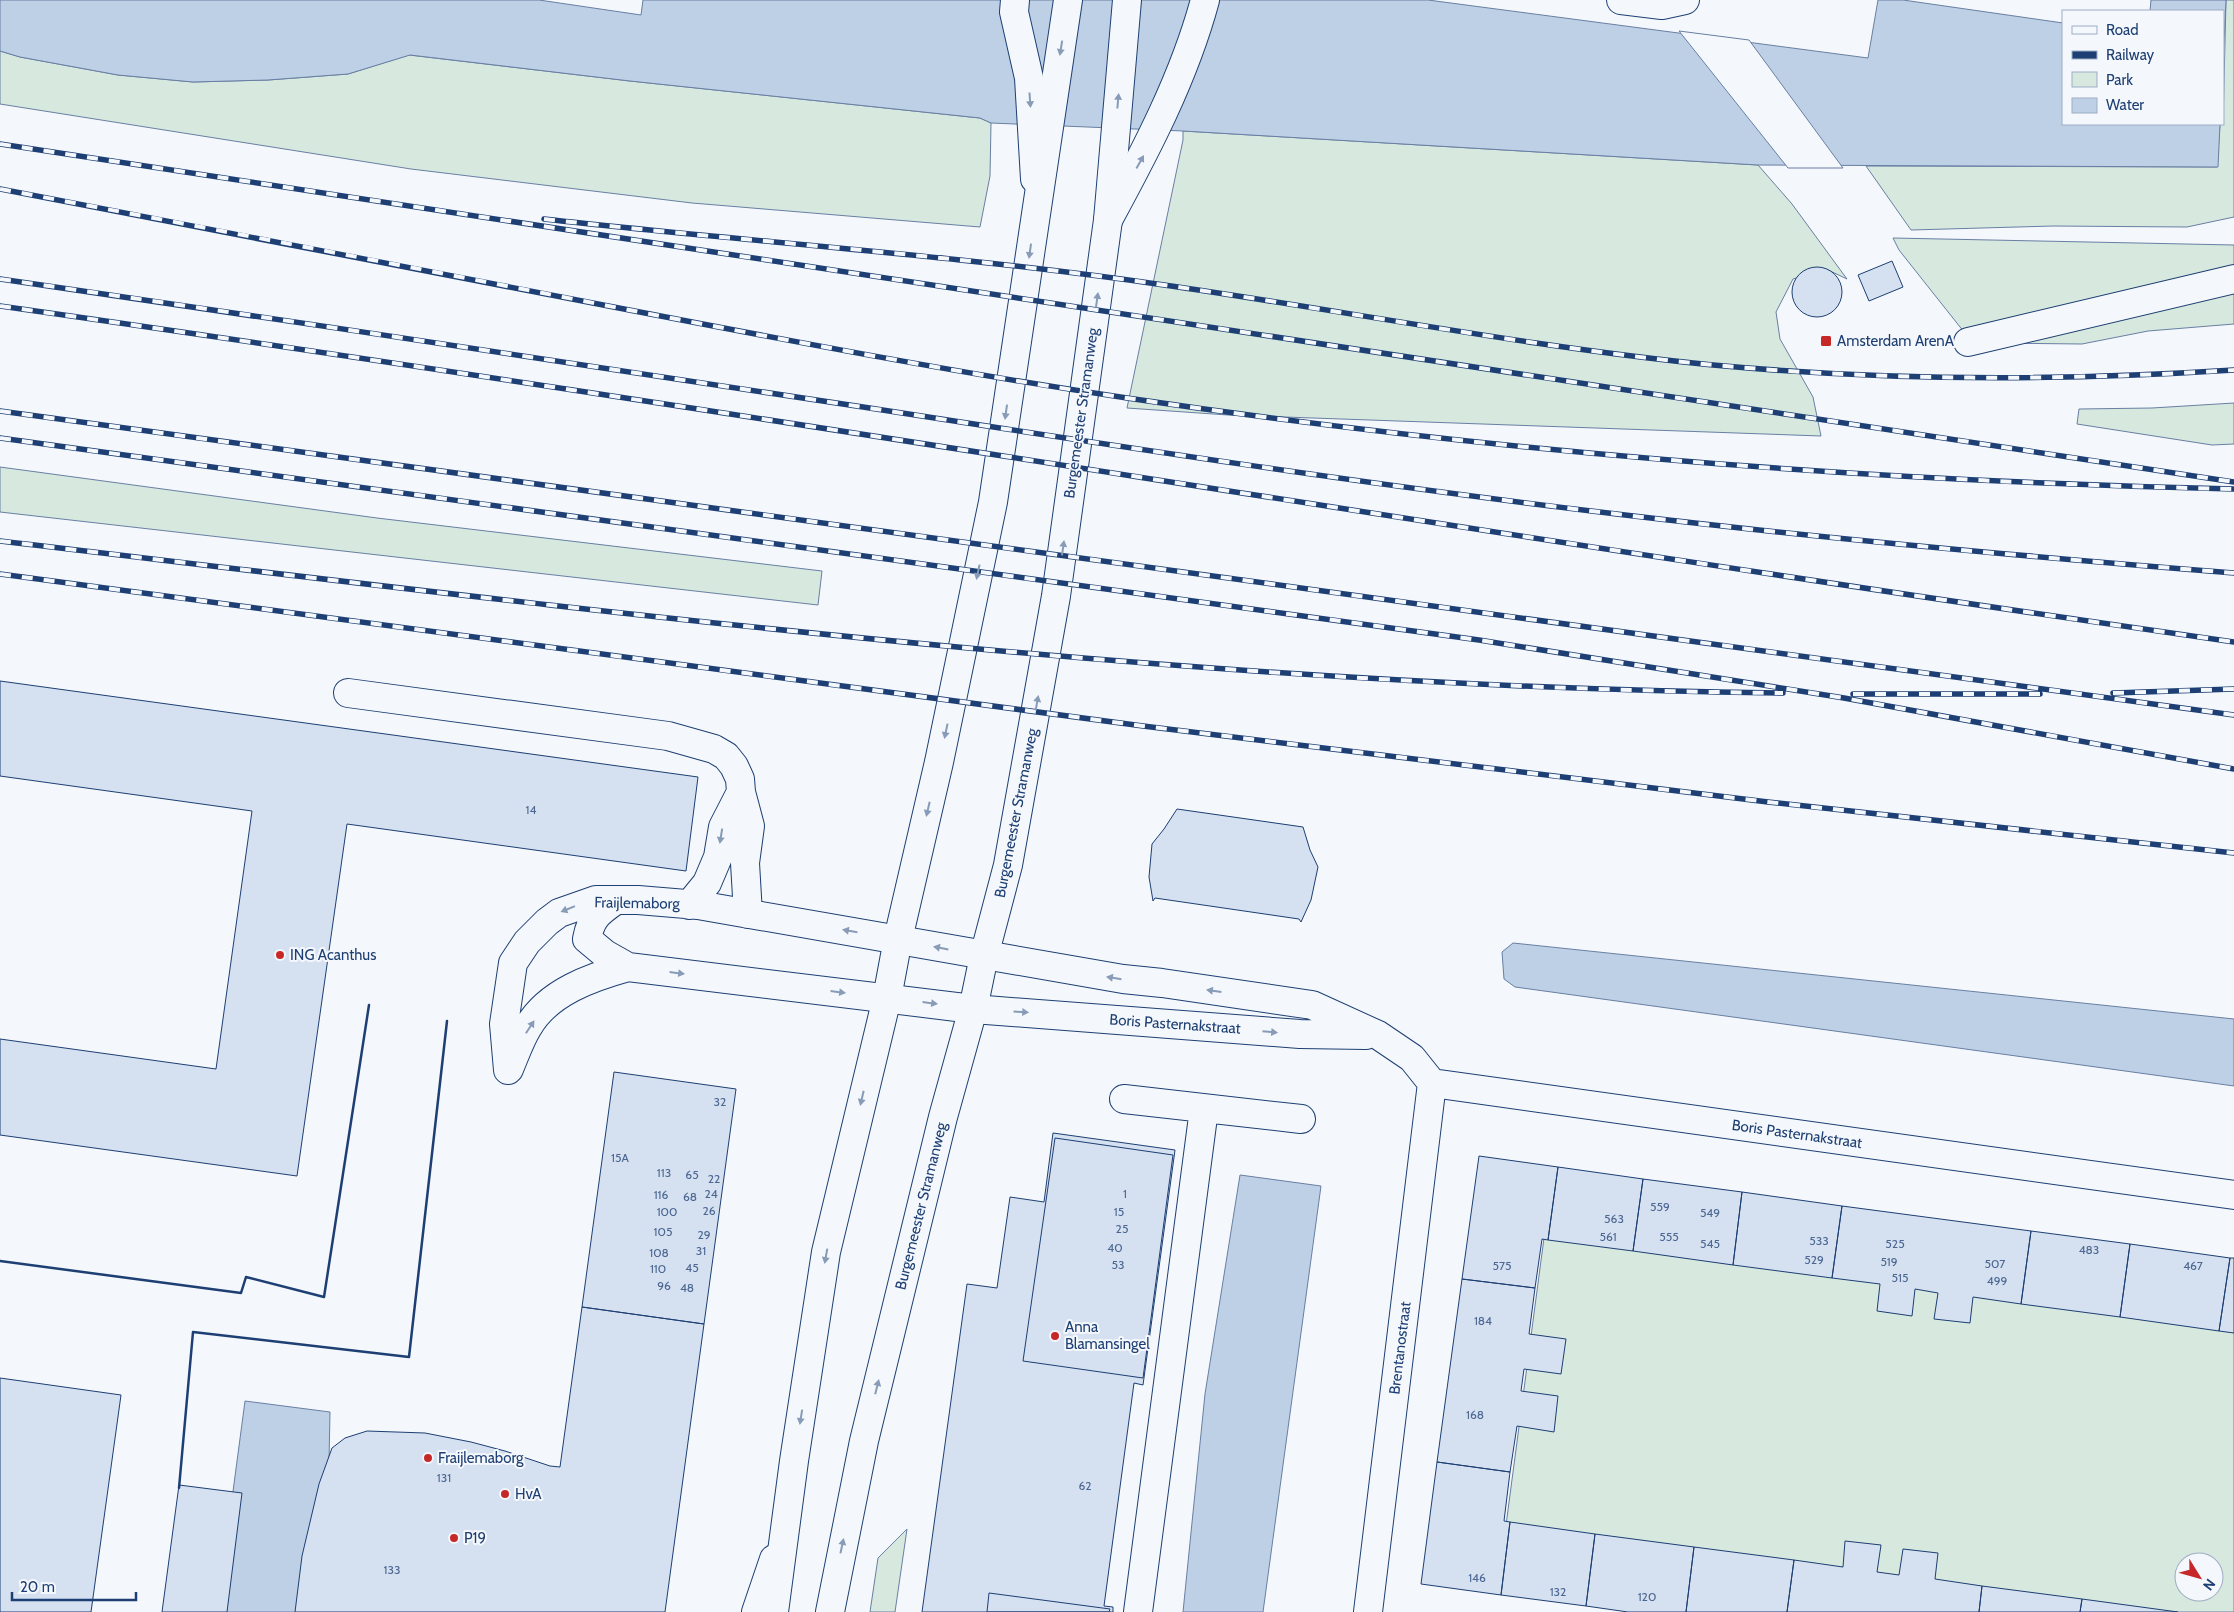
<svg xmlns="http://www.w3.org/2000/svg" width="2234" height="1612" viewBox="0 0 2234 1612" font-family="Cabin,sans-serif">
<rect width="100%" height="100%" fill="#f4f7fb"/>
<path fill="#d7e8df" stroke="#687fa3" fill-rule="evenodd" d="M2226,0h8v217l-47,10 -134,-1 -142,4 -45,-64 351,1 3,-43h3z
M0,51l20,6 98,18 75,7 75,-2 80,-6 61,-19 221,26 350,37 11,5 -1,53 -10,51 -288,-24 -281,-34 -411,-65z
M1183,131l575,34 34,39 55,75 -21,-10 -33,10 -17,33 4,27 33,58 8,39 -593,-21 -101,-7 56,-268z
M1893,238l341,7v22l-270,65 -65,-82z
M2234,289v35l-86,7 -66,13 -93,-1z
M2234,403v41l-22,1 -135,-21 2,-15 73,-1z
M0,467l377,51 445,53 -4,34 -818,-93z
M1544,1238l690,91v283h-62l-666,-87zM2184,1562h30v30h-30z
M907,1529l-12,83h-25l8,-54z"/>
<path fill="#bed0e5" stroke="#687fa3" d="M0,0h539l102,15 2,-15h785l440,58 10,-58h25l160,23v101h157l-2,43 -460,-2 -575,-34 -192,-8 -11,-5 -350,-37 -220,-26 -62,19 -80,6 -75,2 -75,-7 -98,-18 -20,-6z
M2151,0h75l-3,64v-53h-73z
M1513,943l721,76v67l-719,-99 -11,-8 -2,-27z
M1240,1175l81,11 -58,426h-80l22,-218z
M245,1401l85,11 -4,200h-109z"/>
<path fill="#f4f7fb" stroke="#687fa3" d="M1679,31l70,9 94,128h-55z"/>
<path fill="#d5e0f0" stroke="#1d3f73" d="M1892,261l11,26 -34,14 -11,-26z
M1792 292a25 25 0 1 1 50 0a25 25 0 1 1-50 0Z
M0,681l698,96 -12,94 -339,-47 -50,352 -297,-41v-96l216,30 36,-258 -252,-35z
M1177,809l126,18 7,23 8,17 -7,33 -10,22 -2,-3 -144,-21 -2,3 -4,-24 3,-33 12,-15z
M614,1072l122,17 -32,235 -122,-17z
M1053,1133l122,17 -32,235 -9,-2 -30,223 9,1v5h-191l45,-328 30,4 13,-91 34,5z
M1055,1138l118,17 -30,223 -120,-17z
M1479,1156l79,11 -10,73 -6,-1 -7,49 -73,-9z
M1558,1167l85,12 -10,72 -85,-11z
M1643,1179l99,13 -9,73 -100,-14z
M1742,1192l100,14 -10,72 -99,-13z
M1842,1206l189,25 -10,73 -48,-7 -3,26 -36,-4 4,-26 -23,-4 -3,27 -35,-5 3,-27 -48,-6z
M2031,1231l99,13 -10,73 -99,-13z
M2130,1244l100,14 -11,73 -99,-14z
M2230,1258h4v75l-15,-2z
M1462,1279l73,9 -6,46 37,5 -5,35 -37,-5 -3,22 37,5 -4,36 -37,-6 -7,46 -73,-10z
M582,1307l122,17 -39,288h-370l7,-56 17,-72 13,-36 13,-10 22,-7 58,2 46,9 34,9 45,15 10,1z
M0,1378l121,17 -30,217h-91z
M1437,1462l73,10 -6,49 6,1 -9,73 -80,-11z
M179,1485l63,8 -15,119h-65z
M1510,1522l85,12 -9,72 -85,-11z
M1595,1534l99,13 -8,65h-58l-42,-6z
M1845,1541l36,4 -4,27 22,3 4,-26 35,4 -3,26 47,7 -3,26h-192l7,-52 49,7z
M1694,1547l100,13 -7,52h-101z
M1982,1586l100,13 -2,13h-101z
M989,1593l121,16 -1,3h-122z
M2082,1599l96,13h-98z"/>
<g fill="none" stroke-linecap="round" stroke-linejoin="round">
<defs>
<path id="minor" d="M1015,0l-1,12 15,66 6,101
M1621,0l41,5 23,-5
M1108,220c38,-70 76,-142 97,-220
M1968,342l266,-63
M348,693l320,43 46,13 12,7 8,10 6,13 1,13 9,34 -5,37 3,51
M616,900c-17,12 -25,17 -29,39l18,15 23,13
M689,905l18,-22 11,-26 5,-30 18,-35
M509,1069c6,-14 11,-29 19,-42 20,-35 64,-50 100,-60l345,42 327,25 66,1
M508,1070l-4,-46 9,-61 14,-21 20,-20 12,-9 37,-13h42l60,5 425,74 39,4 150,22 66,30 34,23 20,25 802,112
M1124,1099l177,20
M756,1612l18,-53
M1138,1612l66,-503
M1368,1612l64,-529"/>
<path id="major" d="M774,1612l20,-151 32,-209 61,-254 11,-59 41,-177 54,-260 75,-502
M830,1612l34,-171 79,-324 30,-108 11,-53 24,-91 48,-269 52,-376 19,-220"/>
</defs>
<use href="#minor" stroke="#1d3f73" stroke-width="30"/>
<use href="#major" stroke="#1d3f73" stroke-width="30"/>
<use href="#minor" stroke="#f4f7fb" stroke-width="28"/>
<use href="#major" stroke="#f4f7fb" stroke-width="28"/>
<defs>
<path id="rail" d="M0,144l2234,338
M0,189c208,39 416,79 624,120 167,32 334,64 503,89 367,54 736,83 1107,91
M544,219c206,23 414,36 620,66 183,26 365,62 549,80 174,16 347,16 521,5
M0,279c288,41 575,85 863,128 253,39 507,78 762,108 203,24 406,42 609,58
M0,306c746,105 1488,230 2234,336
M0,411l2234,304
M0,438l1479,202 365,58 390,71
M0,541c590,69 1188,146 1783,152
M0,574l1143,152 625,76 466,51
M2113,693l121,-4
M1853,694h187"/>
</defs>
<use href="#rail" stroke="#1d3f73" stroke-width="5.5"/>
<use href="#rail" stroke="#f4f7fb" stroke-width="4" stroke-dasharray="11" stroke-linecap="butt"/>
<path stroke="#1d3f73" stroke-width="2.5" d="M0,1261l241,32 5,-16 78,20 45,-292
M179,1488l14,-156 216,25 38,-336"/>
</g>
<defs><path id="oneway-solid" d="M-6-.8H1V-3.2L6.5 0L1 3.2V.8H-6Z" transform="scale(1.25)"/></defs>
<g fill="#889bb7">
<use href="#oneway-solid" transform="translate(1061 48) rotate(99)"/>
<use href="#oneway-solid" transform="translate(1030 100) rotate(86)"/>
<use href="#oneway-solid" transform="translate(1118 101) rotate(-85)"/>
<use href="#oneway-solid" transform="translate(1140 162) rotate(-61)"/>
<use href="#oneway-solid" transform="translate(1030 251) rotate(98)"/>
<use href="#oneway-solid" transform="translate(1097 300) rotate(-82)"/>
<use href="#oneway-solid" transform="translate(1006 412) rotate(98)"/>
<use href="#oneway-solid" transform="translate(1063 548) rotate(-82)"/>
<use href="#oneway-solid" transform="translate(978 572) rotate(102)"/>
<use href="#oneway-solid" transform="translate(1037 703) rotate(-80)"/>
<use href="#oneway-solid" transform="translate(946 731) rotate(102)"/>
<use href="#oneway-solid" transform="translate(928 809) rotate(103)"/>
<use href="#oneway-solid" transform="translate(721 836) rotate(99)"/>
<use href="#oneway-solid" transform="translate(568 909) rotate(158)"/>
<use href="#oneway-solid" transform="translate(850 931) rotate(-170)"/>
<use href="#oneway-solid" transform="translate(941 948) rotate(-169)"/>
<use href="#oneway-solid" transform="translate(677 973) rotate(7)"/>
<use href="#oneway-solid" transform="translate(1114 978) rotate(-171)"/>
<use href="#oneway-solid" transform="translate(1214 991) rotate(-172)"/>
<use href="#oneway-solid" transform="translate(838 992) rotate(7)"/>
<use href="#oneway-solid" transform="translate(930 1003) rotate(7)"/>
<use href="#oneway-solid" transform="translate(1021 1012) rotate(4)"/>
<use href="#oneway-solid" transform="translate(530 1027) rotate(-57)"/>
<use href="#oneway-solid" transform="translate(1270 1032) rotate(5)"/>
<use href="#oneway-solid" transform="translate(862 1098) rotate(103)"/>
<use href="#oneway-solid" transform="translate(826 1256) rotate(100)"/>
<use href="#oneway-solid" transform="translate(877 1387) rotate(-76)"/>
<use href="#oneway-solid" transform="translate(801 1417) rotate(99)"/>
<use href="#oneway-solid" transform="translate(842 1546) rotate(-78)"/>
</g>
<g fill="#c62828" stroke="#f4f7fb" stroke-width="2">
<rect x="1820" y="335" width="12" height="12" rx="2.5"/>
<circle cx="280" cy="955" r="5"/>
<circle cx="1055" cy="1336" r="5"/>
<circle cx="428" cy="1458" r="5"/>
<circle cx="505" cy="1494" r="5"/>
<circle cx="454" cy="1538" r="5"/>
</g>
<g text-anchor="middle" stroke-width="4" stroke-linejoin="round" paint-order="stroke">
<g font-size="12" fill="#4b6792">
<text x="531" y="814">14</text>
<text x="720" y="1106">32</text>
<text x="620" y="1162">15A</text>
<text x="664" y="1177">113</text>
<text x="692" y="1179">65</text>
<text x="714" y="1183">22</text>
<text x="711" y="1198">24</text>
<text x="1125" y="1198">1</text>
<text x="661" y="1199">116</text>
<text x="690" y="1201">68</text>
<text x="1660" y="1211">559</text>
<text x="709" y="1215">26</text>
<text x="667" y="1216">100</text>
<text x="1119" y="1216">15</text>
<text x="1710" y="1217">549</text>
<text x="1614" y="1223">563</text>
<text x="1122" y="1233">25</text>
<text x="663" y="1236">105</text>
<text x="704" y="1239">29</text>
<text x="1608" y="1241">561</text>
<text x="1669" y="1241">555</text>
<text x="1819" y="1245">533</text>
<text x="1710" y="1248">545</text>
<text x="1895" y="1248">525</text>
<text x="1115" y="1252">40</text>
<text x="2089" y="1254">483</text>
<text x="701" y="1255">31</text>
<text x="659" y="1257">108</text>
<text x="1814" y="1264">529</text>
<text x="1889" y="1266">519</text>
<text x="1995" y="1268">507</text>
<text x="1118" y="1269">53</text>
<text x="1502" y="1270">575</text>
<text x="2193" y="1270">467</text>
<text x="692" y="1272">45</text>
<text x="658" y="1273">110</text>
<text x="1900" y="1282">515</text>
<text x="1997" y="1285">499</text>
<text x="664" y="1290">96</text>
<text x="687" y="1292">48</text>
<text x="1483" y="1325">184</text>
<text x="1475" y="1419">168</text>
<text x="444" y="1482">131</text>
<text x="1085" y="1490">62</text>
<text x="392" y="1574">133</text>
<text x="1477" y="1582">146</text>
<text x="1558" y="1596">132</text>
<text x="1647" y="1601">120</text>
</g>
<g font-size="15" fill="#1d3f73" stroke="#f4f7fb" text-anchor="start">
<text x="1837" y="346">Amsterdam ArenA</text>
<text x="290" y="960">ING Acanthus</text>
<text x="1065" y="1332">Anna<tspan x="1065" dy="17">Blamansingel</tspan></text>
<text x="438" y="1463">Fraijlemaborg</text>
<text x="515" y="1499">HvA</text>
<text x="464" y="1543">P19</text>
</g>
<g font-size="15" fill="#1d3f73" stroke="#f4f7fb">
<text transform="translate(1081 413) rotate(-82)" y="5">Burgemeester Stramanweg</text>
<text transform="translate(1016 813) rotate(-79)" y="5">Burgemeester Stramanweg</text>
<text transform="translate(637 903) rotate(1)" y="5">Fraijlemaborg</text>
<text transform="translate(1175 1024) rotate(4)" y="5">Boris Pasternakstraat</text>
<text transform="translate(1797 1134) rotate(8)" y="5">Boris Pasternakstraat</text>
<text transform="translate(921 1206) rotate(-76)" y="5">Burgemeester Stramanweg</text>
<text transform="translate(1400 1348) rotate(-83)" y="5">Brentanostraat</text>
</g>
</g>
<rect x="2062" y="10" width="162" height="115" fill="#f4f7fb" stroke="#9eadc5"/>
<rect x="2072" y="26" width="25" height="8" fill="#f4f7fb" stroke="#9eadc5"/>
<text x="2106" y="35" font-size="15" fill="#1d3f73">Road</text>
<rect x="2072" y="51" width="25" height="8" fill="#1d3f73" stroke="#9eadc5"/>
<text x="2106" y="60" font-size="15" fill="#1d3f73">Railway</text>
<rect x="2072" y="72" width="25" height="15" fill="#d7e8df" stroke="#9eadc5"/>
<text x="2106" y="85" font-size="15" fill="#1d3f73">Park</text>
<rect x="2072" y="98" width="25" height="15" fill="#bed0e5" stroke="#9eadc5"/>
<text x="2106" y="110" font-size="15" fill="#1d3f73">Water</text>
<g transform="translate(2199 1577) rotate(127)"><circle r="24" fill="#f4f7fb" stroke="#9eadc5"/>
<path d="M0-4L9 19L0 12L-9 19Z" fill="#c62828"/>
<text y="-8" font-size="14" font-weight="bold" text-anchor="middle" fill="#1d3f73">N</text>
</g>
<path d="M12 1592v8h124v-8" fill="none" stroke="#1d3f73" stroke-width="2.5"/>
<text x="20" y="1592" font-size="15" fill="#1d3f73" stroke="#f4f7fb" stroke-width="4" paint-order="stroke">20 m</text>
</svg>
